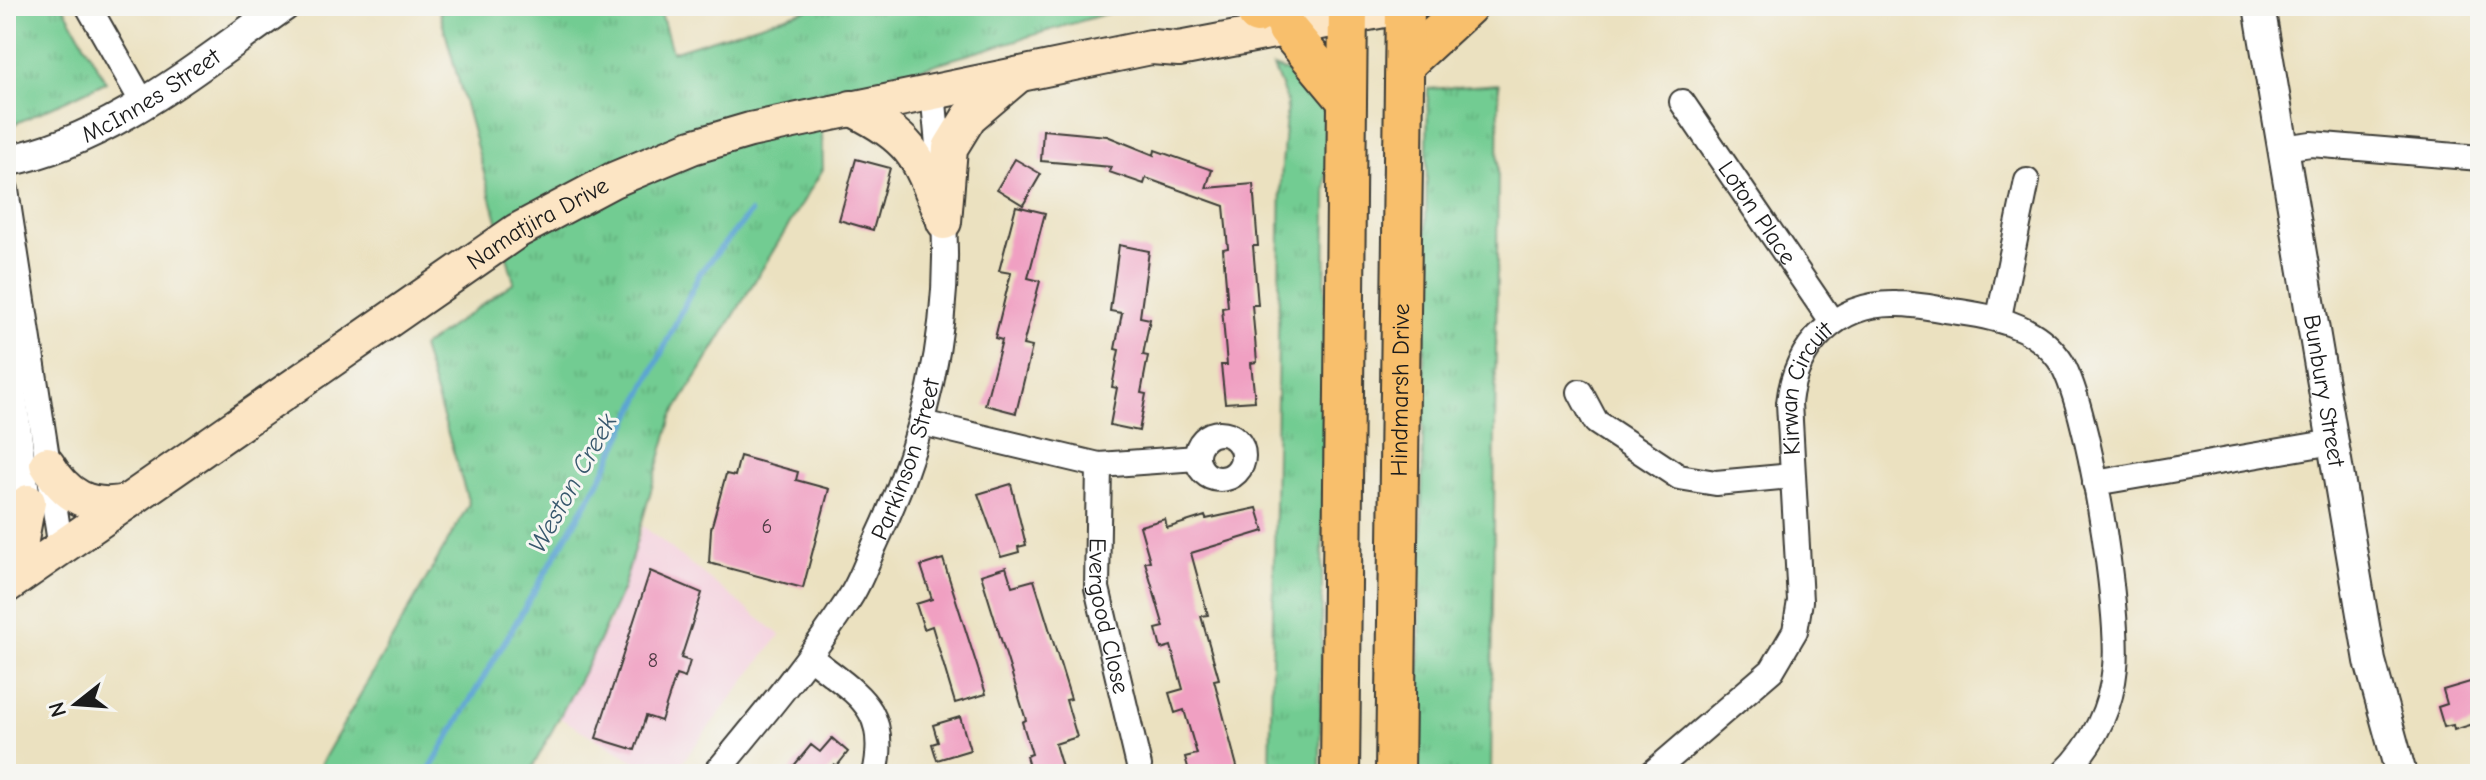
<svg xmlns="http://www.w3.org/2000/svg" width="2486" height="780" viewBox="0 0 2486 780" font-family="'Comic Neue',sans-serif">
<defs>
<pattern id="park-tufts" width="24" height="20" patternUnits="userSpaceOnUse" patternTransform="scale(2)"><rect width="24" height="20" fill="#72cc92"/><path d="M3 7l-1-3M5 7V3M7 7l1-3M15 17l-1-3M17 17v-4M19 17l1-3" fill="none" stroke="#62af7d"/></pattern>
</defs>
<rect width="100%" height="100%" fill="#f6f6f2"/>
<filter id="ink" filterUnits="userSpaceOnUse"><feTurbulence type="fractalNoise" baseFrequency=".0125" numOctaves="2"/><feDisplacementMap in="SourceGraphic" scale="16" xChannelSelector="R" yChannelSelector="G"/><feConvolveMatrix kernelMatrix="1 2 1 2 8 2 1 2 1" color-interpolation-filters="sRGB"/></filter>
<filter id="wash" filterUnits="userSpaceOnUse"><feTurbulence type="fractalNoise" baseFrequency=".006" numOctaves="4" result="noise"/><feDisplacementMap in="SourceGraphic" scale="32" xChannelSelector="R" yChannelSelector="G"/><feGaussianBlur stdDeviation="1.8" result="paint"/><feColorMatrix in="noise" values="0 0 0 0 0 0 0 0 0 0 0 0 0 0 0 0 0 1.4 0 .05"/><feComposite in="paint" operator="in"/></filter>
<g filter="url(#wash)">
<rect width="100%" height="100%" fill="#ebe1c0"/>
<path fill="#f4cfdd" d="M643,526l137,109 -107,139h-16l-97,-56 50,-97z"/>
<path fill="url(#park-tufts)" stroke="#477457" stroke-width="2" d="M6,6h57l43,76 -100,46z
M438,6h221l13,46 146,-46h314l-311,92 2,71 -151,248 -49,171 -29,64 -65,122h-214l154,-270 -47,-157 92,-65z
M1273,67l31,10 23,35 -7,662h-50l11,-595 6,-78z
M1499,84l-8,690h-73l10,-685z"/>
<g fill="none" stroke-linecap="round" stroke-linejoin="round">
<path stroke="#5ca4d3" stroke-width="6" d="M427,774l174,-296 99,-205 50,-60"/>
</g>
<g id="blocks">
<path fill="#f0a0c2" d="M1043,130l64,6 47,19 1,-5 57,20 -6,18 47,-4 5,62h-5l5,59h-6l5,57 -6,1 4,38 -30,2 -4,-38h6l-5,-57 6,-1 -5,-58 5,-1 -4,-42 -78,-28 -2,6 -35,-12 2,-5 -70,-6z
M856,159l34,9 -17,62 -34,-10z
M1015,159l26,15 -18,31 -26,-16z
M1016,206l29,7 -17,65 12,3 -17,64 9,2 -16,66 -31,-8 17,-65 -7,-2 16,-65 -12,-2z
M1119,245l30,6 -9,66 10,2 -7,36 5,1 -7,37 5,1 -7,37 -29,-6 7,-37 -5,-1 7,-37 -4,-1 7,-36 -12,-2z
M740,456l58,16 -2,8 33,9 -26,99 -94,-25 2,-34 15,-55 9,2z
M1011,484l15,61 -8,2 1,5 -18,5 -23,-63z
M1257,508l7,23 -73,22 17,62 -7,1 18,63 -5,1 25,94h-49l-5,-17 12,-3 -13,-44 -9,3 -6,-20 14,-4 -12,-43 -10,3 -5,-20 8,-2 -19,-65 5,-1 -10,-35 25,-7 2,9 38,-12 1,3z
M943,559l43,135 -31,9 -23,-77 -8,3 -8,-25 16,-5 -11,-33z
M1006,567l6,19 22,-6 37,119 -5,1 11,37 -22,7 9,30h-33l-5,-18 6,-2 -10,-32 4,-2 -45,-145z
M650,571l52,22 -21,65 9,3 -5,17 -9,-3 -15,46 -15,-5 -11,34 -39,-12z
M2480,679v43l-26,8 -1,-5 -9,2 -6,-20 9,-3 -4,-14z
M960,717l10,33 -33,10 -5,-16 6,-2 -5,-17z
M832,738l16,14 -11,14 -3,-2 -8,10h-39l24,-29 9,7z"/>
</g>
</g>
<g filter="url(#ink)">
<use href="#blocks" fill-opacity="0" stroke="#3b3a35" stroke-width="2"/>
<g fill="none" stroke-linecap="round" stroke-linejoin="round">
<defs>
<g id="minor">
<path d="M88,6l55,97"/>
<path d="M933,92l7,74"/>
<path id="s1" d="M1682,102l150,220"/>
<path d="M2283,148l28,-4 169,14"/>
<path d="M6,190l55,359"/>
<path d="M1999,317l28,-136"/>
<path d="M6,336l24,180"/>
<path d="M1580,392l16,30 83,55 37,6 76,-7"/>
<path d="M922,423l177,42 98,-7"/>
<circle cx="1220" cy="456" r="23"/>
<path id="s2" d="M1099,465l-2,123 42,178"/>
<path d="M2095,483l238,-41"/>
<path d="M810,657c47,38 80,50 65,117"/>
<path id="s3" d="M715,774c47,-57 94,-113 134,-175 11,-16 18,-37 26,-55 50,-105 78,-220 68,-337"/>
<path id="s4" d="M1651,774l121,-104 23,-39 5,-30 -11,-198c6,-57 48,-101 108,-99 18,0 37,4 55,7 39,5 82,13 107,48 29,39 62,256 56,308 -4,42 -22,78 -52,107"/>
</g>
<g id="tertiary">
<path id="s5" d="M2259,6l111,655 31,113"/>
<path id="s6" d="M6,161c104,-20 193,-96 278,-155"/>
</g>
<g id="secondary">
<path d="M851,108c62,32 66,45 91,108"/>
<path d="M944,222l6,-74 19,-31 47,-40"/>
<path d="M47,464c19,32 42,46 80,38"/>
<path d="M6,574l13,-23 9,-49"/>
<path id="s7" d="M6,586l511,-355 96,-51 79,-33 58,-17 401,-83 28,2 226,-43"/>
</g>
<g id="primary">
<path d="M1257,14l9,-8"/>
<path d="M1287,29l60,72"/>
<path d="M1405,64l63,-58"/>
<path d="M1340,774l8,-768"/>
<path id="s8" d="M1395,774l10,-768"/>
</g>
</defs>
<use href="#minor" stroke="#3b3a35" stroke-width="28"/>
<use href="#tertiary" stroke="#3b3a35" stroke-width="34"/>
<use href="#secondary" stroke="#3b3a35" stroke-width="38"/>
<use href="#primary" stroke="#3b3a35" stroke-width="42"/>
<use href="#minor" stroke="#fff" stroke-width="24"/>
<use href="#tertiary" stroke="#fff" stroke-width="30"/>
<use href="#secondary" stroke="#fce5c4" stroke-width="34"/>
<use href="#primary" stroke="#f8bf6c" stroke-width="38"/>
</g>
</g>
<g text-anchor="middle" stroke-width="6" stroke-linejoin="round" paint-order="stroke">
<g font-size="20" fill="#513d46">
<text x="767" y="533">6</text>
<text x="653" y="667">8</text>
</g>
<g font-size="24" fill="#1c1c1c" stroke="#f6f6f2">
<text dy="8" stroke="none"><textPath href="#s6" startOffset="160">McInnes Street</textPath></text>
<text dy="8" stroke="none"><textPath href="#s1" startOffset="134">Loton Place</textPath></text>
<text dy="8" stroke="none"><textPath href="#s7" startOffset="644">Namatjira Drive</textPath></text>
<text dy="8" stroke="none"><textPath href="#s8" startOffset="384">Hindmarsh Drive</textPath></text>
<text dy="8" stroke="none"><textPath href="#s5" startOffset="390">Bunbury Street</textPath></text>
<text dy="8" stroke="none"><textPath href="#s4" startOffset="452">Kirwan Circuit</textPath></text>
<text dy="8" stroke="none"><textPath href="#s3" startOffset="372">Parkinson Street</textPath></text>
<text dy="8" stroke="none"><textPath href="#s2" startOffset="152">Evergood Close</textPath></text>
</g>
<g font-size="26" font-style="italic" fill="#39596e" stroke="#f6f6f2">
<text transform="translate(572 483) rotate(-61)" y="9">Weston Creek</text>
</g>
</g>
<rect width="2486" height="780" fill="none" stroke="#f6f6f2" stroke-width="32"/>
<g transform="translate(76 704) rotate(253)" stroke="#f6f6f2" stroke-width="6" paint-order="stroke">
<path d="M0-6L14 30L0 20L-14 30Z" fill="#1c1c1c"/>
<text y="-12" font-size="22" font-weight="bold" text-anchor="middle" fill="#1c1c1c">N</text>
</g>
</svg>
